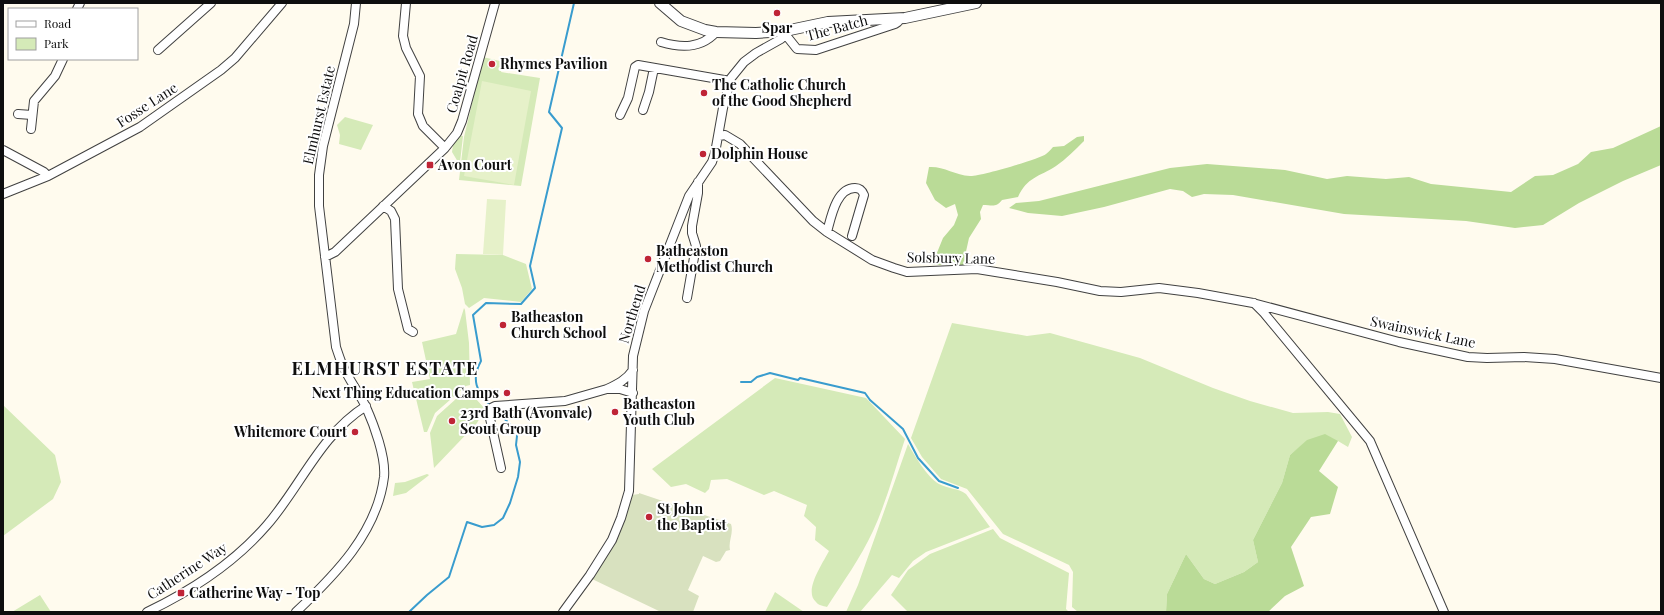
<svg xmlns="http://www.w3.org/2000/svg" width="1664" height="615" viewBox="0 0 1664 615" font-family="'Playfair Display',serif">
<rect width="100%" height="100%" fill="#fffbee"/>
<path fill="#d5eab8" d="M483,57l21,5 -3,10 39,6 -19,108 -62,-6 5,-43z
M345,117l28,8 -12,25 -22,-6 1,-9 -3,-10z
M459,136h4l-4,35 -1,-9 -6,-10 1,-7z
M456,254l47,1 23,9 6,25 -11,13 -37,-4 -15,10 -4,-4 -3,-16 -7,-19z
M464,308l1,2 4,33 1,42 -4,1 -31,27 -8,19h-3l-12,-50 18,-3 -8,-37 34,-8z
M952,323l75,13 23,-3 90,25 73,30 37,13 43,12 35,-1 12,2 12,23 -4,10 -10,-6h-31l-17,14 -8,28 -29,57 5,22 -14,10 -29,12 -11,-5 -18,-25 -19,40 -1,18h-88l-6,-5 1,-35 -4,-7 -66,-31 -36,-45 -26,-10 -19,-22 -11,-19z
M775,378l91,20 39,41c-10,30 -19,64 -32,92 -13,28 -30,51 -46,76 -4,-1 -9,-2 -11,-5 -13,-11 7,-39 13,-51l-14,-11 1,-13 -12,-11 3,-11 -33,-14 -10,4 -37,-16 -16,1 -2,9 -4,4 -19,-9 -15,3 -19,-18z
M467,389l18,20 -8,14 -43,45 -4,-35 7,-17z
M3,405l52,50 6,27 -8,17 -50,37z
M908,444c7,12 19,33 31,40 9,5 19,4 27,10l24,33 -64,25 -13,9 -14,17 -7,-3 -32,37h-14l12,-27z
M427,474l2,1 -1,1 -22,17 -13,3 2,-13 10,-1z
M993,529l7,9 69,35 -3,36 3,3h-161l-17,-17 17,-25 22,-16z
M775,592l29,20h-39z
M40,595l11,17h-39z"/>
<path fill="#badb97" d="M1661,126v39l-38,16 -44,22 -36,22 -28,3 -49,-7 -122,-7 -111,-19 -29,-1 -12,3 -9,-6 -13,-2 -66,18 -42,9 -34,-3 -19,-5 7,-5 23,-2 131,-33 37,-4 78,6 42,9 20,-3 39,3 23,-2 22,7 80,8 24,-16 18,-1 25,-11 13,-12 22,-4z
M1084,136v5c-9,9 -18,18 -28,25 -17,11 -29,11 -38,31l-16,3c-6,8 -10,5 -19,5l-3,7 1,7 -12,19 -4,18 6,5 1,4h-40l11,-27 11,-13 4,-10 -3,-11 -9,4 -11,-8 -9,-17 3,-16c14,-1 26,8 41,9 8,1 70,-17 76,-22 3,-2 5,-5 7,-7l11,-1 13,-9z
M1325,434l13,7 -19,30 19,16 -8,27 -19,3 -20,30 13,39 -19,10 -17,16h-102l1,-18 19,-40 18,25 11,5 29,-12 14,-10 -5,-22 29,-57 8,-28 17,-15z"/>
<path fill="#d8e1bf" d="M639,493l92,31c3,9 -3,17 -1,26l-4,1 -6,10 -4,1 -13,-6 -15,34 11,6 -6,16h-32l-69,-33 23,-35 9,-22 8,-27 7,-1z"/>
<path fill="#e6f1c9" d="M482,81l49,10 -17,94 -50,-9z
M487,199l19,1 -3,55 -20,-1z"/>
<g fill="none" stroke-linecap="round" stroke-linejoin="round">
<path stroke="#399cce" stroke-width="2" d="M741,382h10l6,-5 13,-4 28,7 2,-2 65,15 5,7 33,29 15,29 21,23 19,7
M491,406c-15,-14 -20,-27 -10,-45l-8,-46 13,-12 35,1 14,-16 -5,-22 32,-138 -13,-16 25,-109
M409,612l18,-17 22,-18 18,-55 15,5 12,-2 9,-7 7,-15 8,-26 2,-15 -4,-17 1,-9 -2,-7 -21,-20"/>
<defs>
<path id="minor" d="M406,3l-3,33 3,12 14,28 -2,38 5,12 22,22
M77,9l3,-6
M785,34l12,15 19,1 79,-26 3,-2 -1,-3
M661,42c20,6 40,7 55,-10
M158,50l53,-47
M643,110l6,-18 5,-24
M18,114l14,1
M620,115l8,-17 7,-31 3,-2 92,16
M31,129l3,-28 21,-25 8,-17
M719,136l6,-1 15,9 73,77 14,11 45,28 22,8 13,4 70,-3 80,13 43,9 21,1 38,-4 39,5 55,10 146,39 69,15 19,1 37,-1 31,2 106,19
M3,150l41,22 4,4
M3,194l45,-18 92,-49 81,-57 14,-12 47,-55
M383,206l8,5 4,8 3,70 10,40 5,3
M827,232c4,-14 9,-44 28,-44 5,0 7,2 9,7l-12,41
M325,257l10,-5 110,-104 12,-15 5,-12 33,-118
M687,298l9,-52 -4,-13v-7l6,-33v-11
M1254,303l10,10 106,128 74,171
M633,393l-13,-4h-13c11,-5 19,-9 26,-19
M501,468l-12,-54 2,-6 4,-2 70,-5 42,-12
M147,612c44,-21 88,-50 120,-87 34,-39 53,-90 99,-119
M296,612c39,-37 81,-79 88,-135 2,-20 -10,-52 -18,-70 -7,-15 -18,-28 -24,-43 -2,-5 -4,-11 -6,-17l-17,-141v-31l4,-29 31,-122 2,-21
M563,612l27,-37 22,-35 9,-22 8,-27 4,-135 11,-45 45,-115 23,-34 3,-9 8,-45 8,-30 13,-16 12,-9 25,-14 4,-5v-3"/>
<path id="tertiary" d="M660,3l21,18 24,9 11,2 40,1 29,-2 43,-9 77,-4 71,-15"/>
</defs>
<use href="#minor" stroke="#414141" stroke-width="10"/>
<use href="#tertiary" stroke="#414141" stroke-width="12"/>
<use href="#minor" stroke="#fff" stroke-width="8"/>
<use href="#tertiary" stroke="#fff" stroke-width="10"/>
</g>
<g fill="#bf2436" stroke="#fff" stroke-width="1.5">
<circle cx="777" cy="13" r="4"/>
<circle cx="492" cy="64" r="4"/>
<circle cx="704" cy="93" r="4"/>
<circle cx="703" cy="154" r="4"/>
<rect x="426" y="161" width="8" height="8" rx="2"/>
<circle cx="648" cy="259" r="4"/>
<circle cx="503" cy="325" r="4"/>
<circle cx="507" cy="393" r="4"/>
<circle cx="615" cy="412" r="4"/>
<circle cx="452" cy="421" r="4"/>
<circle cx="355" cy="432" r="4"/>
<circle cx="649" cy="517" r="4"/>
<rect x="177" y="589" width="8" height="8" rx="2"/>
</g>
<g text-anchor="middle" stroke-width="4" stroke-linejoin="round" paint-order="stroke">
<g font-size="14" font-weight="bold" fill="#0e0e0e" stroke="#fff" text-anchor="start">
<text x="777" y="33" text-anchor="middle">Spar</text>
<text x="500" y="69">Rhymes Pavilion</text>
<text x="712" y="90">The Catholic Church<tspan x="712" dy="16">of the Good Shepherd</tspan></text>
<text x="711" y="159">Dolphin House</text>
<text x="438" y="170">Avon Court</text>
<text x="656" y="256">Batheaston<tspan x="656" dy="16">Methodist Church</tspan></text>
<text x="511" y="322">Batheaston<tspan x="511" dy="16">Church School</tspan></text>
<text x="499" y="398" text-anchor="end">Next Thing Education Camps</text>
<text x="623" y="409">Batheaston<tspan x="623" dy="16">Youth Club</tspan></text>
<text x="460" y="418">23rd Bath (Avonvale)<tspan x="460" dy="16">Scout Group</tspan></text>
<text x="347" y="437" text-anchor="end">Whitemore Court</text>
<text x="657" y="514">St John<tspan x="657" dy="16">the Baptist</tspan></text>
<text x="189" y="598">Catherine Way - Top</text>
</g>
<g font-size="14" fill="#0e0e0e" stroke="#fff">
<text transform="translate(837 28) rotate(-15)" y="5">The Batch</text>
<text transform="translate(462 74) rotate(-74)" y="5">Coalpit Road</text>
<text transform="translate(147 105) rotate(-33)" y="5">Fosse Lane</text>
<text transform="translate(319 115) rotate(-77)" y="5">Elmhurst Estate</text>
<text transform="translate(951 258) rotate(1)" y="5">Solsbury Lane</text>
<text transform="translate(632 314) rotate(-73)" y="5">Northend</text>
<text transform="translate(1423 332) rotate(12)" y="5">Swainswick Lane</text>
<text transform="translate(187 571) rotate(-33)" y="5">Catherine Way</text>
</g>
<g font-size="18" font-weight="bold" letter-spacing="1" fill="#0e0e0e" stroke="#fff">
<text x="385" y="375">ELMHURST ESTATE</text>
</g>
</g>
<rect width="1664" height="615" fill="none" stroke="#0e0e0e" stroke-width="8"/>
<rect x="8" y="8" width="130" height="52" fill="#ffffff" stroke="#9f9f9f"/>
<rect x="16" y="21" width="20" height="6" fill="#ffffff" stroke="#9f9f9f"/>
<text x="44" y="28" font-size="12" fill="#0e0e0e">Road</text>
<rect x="16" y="38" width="20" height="12" fill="#d5eab8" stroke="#9f9f9f"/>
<text x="44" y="48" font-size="12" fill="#0e0e0e">Park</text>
</svg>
